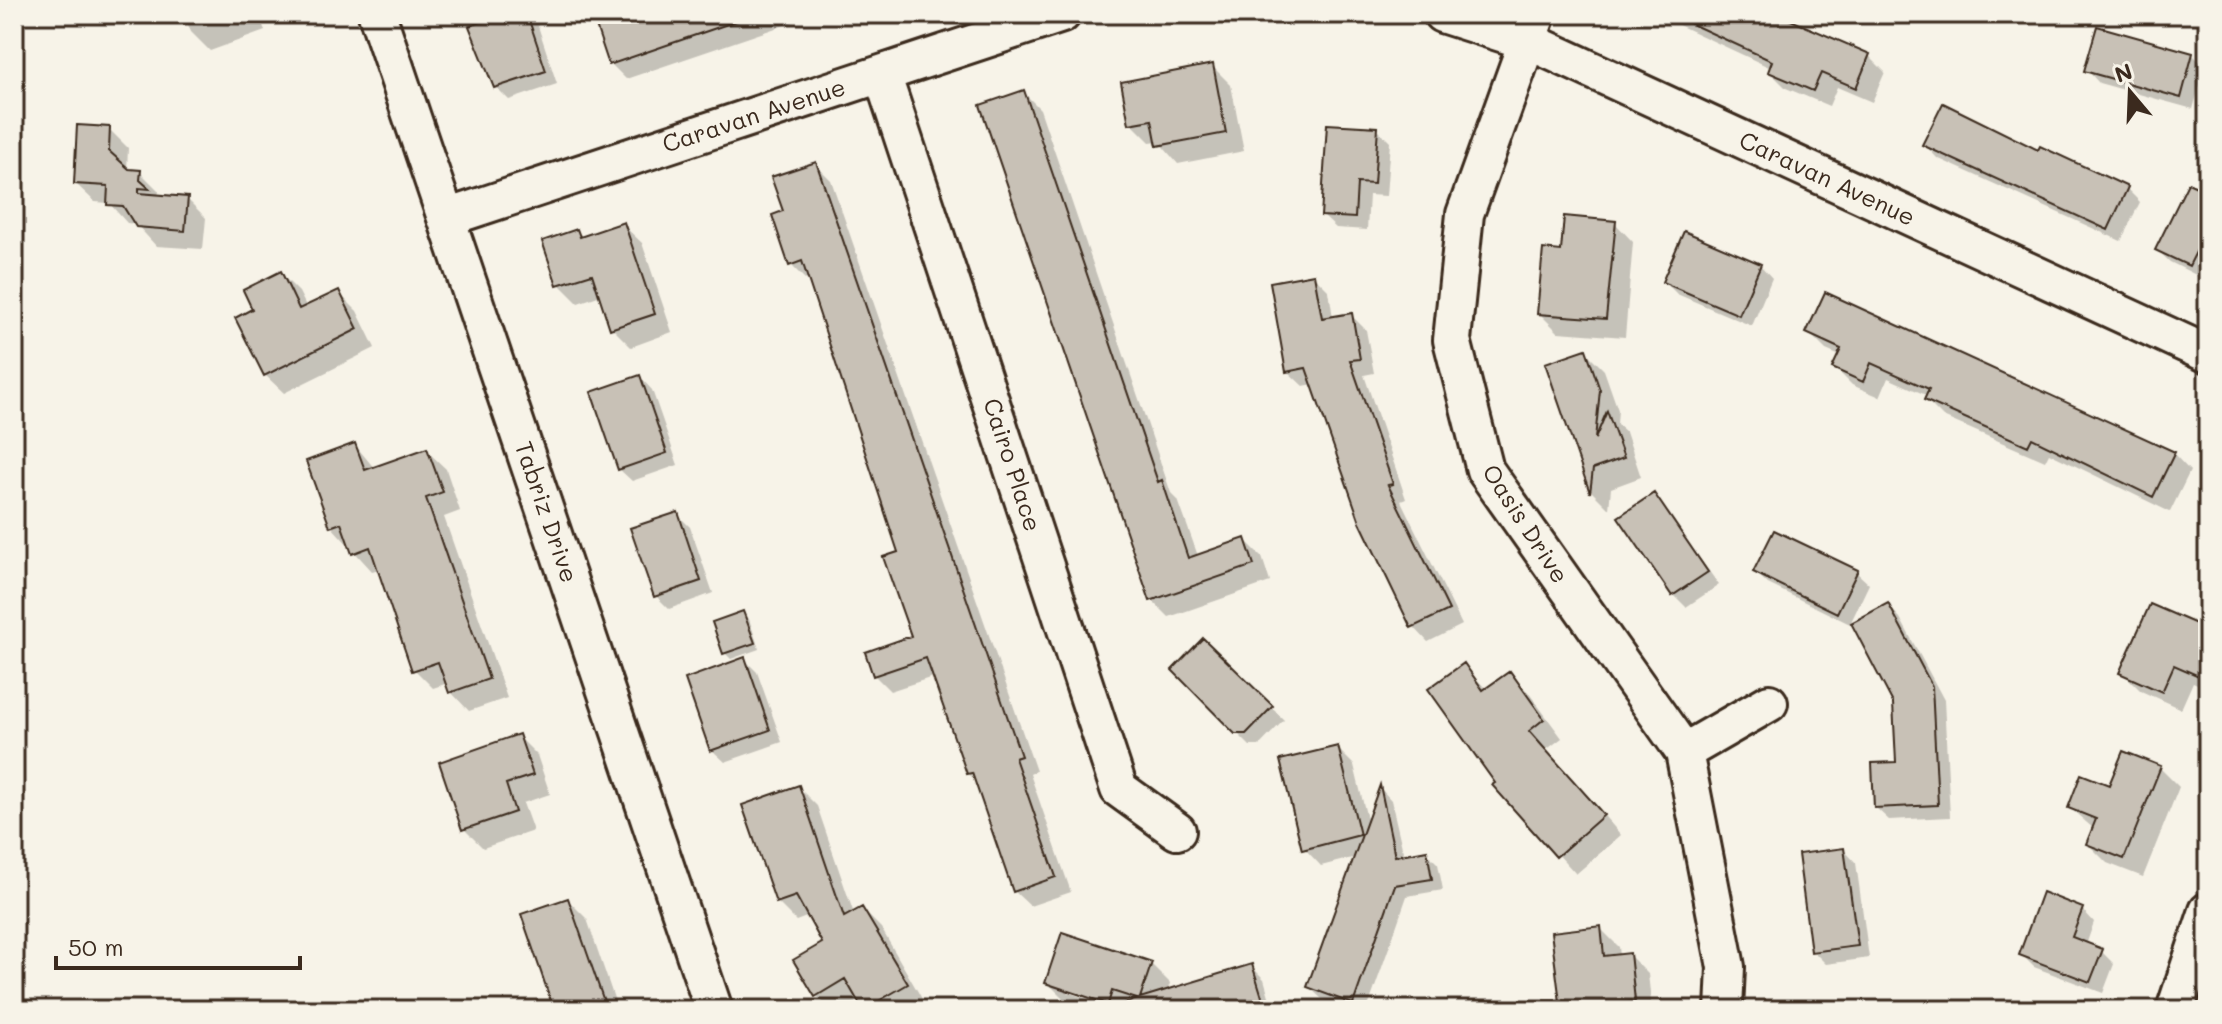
<svg xmlns="http://www.w3.org/2000/svg" width="2222" height="1024" viewBox="0 0 2222 1024" font-family="Mali,sans-serif">
<rect width="100%" height="100%" fill="#f7f3e8"/>
<filter id="ink" filterUnits="userSpaceOnUse"><feTurbulence type="fractalNoise" baseFrequency=".0125" numOctaves="2"/><feDisplacementMap in="SourceGraphic" scale="16" xChannelSelector="R" yChannelSelector="G"/><feConvolveMatrix kernelMatrix="1 2 1 2 8 2 1 2 1" color-interpolation-filters="sRGB"/></filter>
<g filter="url(#ink)">
<path fill="#0003" fill-rule="evenodd" d="M184,14h75l6,17 -55,20 -19,-19z
M512,14h16l9,9 20,61 -48,16 -13,-13 -10,-19 -14,-41z
M628,14h189l-191,65 -15,-15z
M1655,14h117l97,42 16,16 -13,30 -35,-15 -8,19 -43,-18 -16,-16 1,-4z
M2035,14h17l-3,7z
M2192,54l13,13 -12,42 -94,-26 -12,-13z
M1212,66l19,19 13,66 -66,13 -20,-23 -8,1 -19,-19z
M1023,92l17,17 131,384 7,7 20,56 47,-16 17,17 8,25 -101,35 -17,-17z
M109,129l19,19 -1,23 13,1 19,19 -1,5 29,3 19,19 -3,31 -47,-3 -20,-22 -9,-1 -18,-20 -14,-1 -19,-18z
M1377,129l13,13 -4,54 -17,-1 -2,35 -31,-2 -13,-12z
M1925,145l114,7 2,-4 86,41 13,13 -19,39 -184,-83z
M816,165l15,15 205,591 -6,3 41,118 -41,14 -16,-15 -37,-109 -9,-9 -35,-96 -43,14 -16,-16 39,-37 -13,-84 -90,-275 -4,1 -15,-15 -6,-52z
M2208,195v71l-6,12 -32,-16 -13,-12z
M1615,223l18,19 -8,95 -67,-5 -19,-19z
M623,225l19,18 30,89 -41,15 -19,-19 -11,-33 -23,8 -19,-19 -14,-42 32,-11 7,7z
M1760,265l12,13 -20,48 -75,-32 -12,-12z
M281,274l18,18 8,16 31,-16 19,19 18,37 -91,45 -19,-18 -10,-65z
M1314,276l15,15 4,27 18,-3 15,15 8,43 -10,2 42,124 -5,2 61,124 -34,17 -15,-16 -99,-242 -11,2 -16,-15z
M1809,333l365,121 16,17 -20,41 -121,-59 -4,8 -102,-44 -17,-17 2,-4 -40,-18 -8,19 -28,-12 -17,-17 5,-12 -14,-6z
M1585,351l19,19 14,40 -1,14 9,8 15,45 -30,11 -2,21 -17,-17 -44,-128z
M640,377l12,13 26,75 -46,16 -13,-12z
M355,445l20,24 52,-18 19,18 14,42 -16,6 63,181 -38,13 -18,-19 -3,-9 -15,5 -19,-19 -35,-100 -7,2 -41,-45z
M1654,495l65,90 -33,22 -12,-12z
M677,514l13,13 23,66 -44,16 -13,-13z
M1755,572h101l13,12 -19,40 -82,-40z
M1888,605l12,13 44,82 6,117 -61,3 -13,-12 22,-44z
M743,613l6,6 10,30 -28,10 -6,-6z
M2208,632v57l-15,-7 -12,27 -40,-18 -19,-19z
M1204,641l80,79 -25,26h-9l-76,-76z
M744,659l13,13 25,70 -57,20 -13,-12z
M1464,666l23,24 22,-16 19,18 34,46 -16,12 75,85 -45,39 -81,-89 3,-2z
M518,736l19,19 13,39 -27,9 10,28 -50,17 -19,-19z
M1337,748l17,17 14,58 13,-34 10,11 13,56 22,-4 12,12 5,26 -36,6 -40,114h-14l-31,-11 -13,-12 47,-130 -35,9 -17,-18z
M2160,768l19,19 -36,90 -36,-14 -19,-19 6,-15 -24,-21z
M798,787l19,19 37,108 8,-5 19,19 44,76 -11,6h-48l-6,-10 -18,10h-11l-15,-15 8,-51 -15,-28 -13,5 -19,-19z
M1844,850l12,13 13,95 -43,6 -13,-13z
M568,900l19,19 31,91h-61z
M2082,909l12,13 -8,23 15,6 13,13 -11,29 -69,-26 -13,-13z
M1600,928l19,19 1,9 9,-1 19,19 4,36 -89,-1z
M1151,964l19,19 -3,9 84,-26 13,13 9,31h-181l-26,-9 -19,-19zM1067,988l51,17 -2,4 -49,-17z"/>
<path fill="#c8c1b6" stroke="#3b2a1e" stroke-width="2" d="M506,14h21l19,57 -52,17 -25,-62z
M622,14h122l1,4 -136,47 -14,-42z
M1670,14h107l93,40 -14,34 -35,-15 -8,18 -45,-19 4,-11z
M2097,26l96,27 -12,45 -97,-27z
M1213,64l13,69 -69,13 -5,-26 -23,4 -8,-42z
M1024,90l134,392 4,-2 26,78 57,-20 9,27 -104,36 -170,-496z
M1943,103l95,47 2,-4 88,41 -20,43 -186,-85z
M1327,124l51,3 -4,57 -17,-1 -2,35 -34,-2z
M77,125l33,2 -1,24 20,18 12,1 -1,10 10,9 -11,-1v5l49,4 -3,34 -49,-4 -13,-21 -16,-1 1,-19 -34,-2z
M816,162l205,594 -6,2 41,119 -43,15 -41,-119 -5,1 -41,-116 -53,18 -8,-24 46,-16 -28,-79 15,-5 -96,-291 -13,5 -17,-51 11,-4 -12,-34z
M2188,183l20,9v36l-19,38 -34,-16z
M1564,216l52,5 -10,98 -69,-5 6,-65 18,2z
M624,222l31,92 -45,15 -18,-55 -35,11 -15,-44 35,-12 3,8z
M1684,231l77,33 -22,51 -77,-33z
M281,271l18,38 40,-19 19,39 -94,47 -29,-58 17,-9 -9,-19z
M1314,274l8,44 30,-5 8,46 -10,1 43,124 -5,1 61,125 -38,18 -51,-106 -54,-154 -20,4 -16,-90z
M1825,292l350,160 -22,45 -121,-59 -4,8 -104,-46 5,-11 -58,-26 -8,19 -31,-14 9,-19 -35,-16z
M1586,349l14,41 -5,49 12,-28 17,47 -31,11 -3,24 -45,-130z
M640,375l27,78 -49,17 -27,-78z
M355,443l10,27 62,-22 16,44 -17,6 63,181 -40,14 -11,-31 -26,9 -42,-124 -18,7 -11,-31 -11,4 -24,-66z
M1654,493l54,79 -36,24 -54,-79z
M678,512l23,69 -47,16 -24,-69z
M1774,530l84,40 -21,43 -84,-41z
M1888,603l44,83 6,119 -64,3 -2,-45 24,-1 -3,-59 -42,-80z
M2150,604l58,25v51l-34,-15 -12,27 -43,-19z
M743,611l12,32 -32,11 -11,-32z
M1203,638l70,68 -27,28h-11l-63,-64z
M745,657l25,73 -60,21 -25,-72z
M1464,663l19,27 27,-19 34,48 -15,12 75,84 -48,42 -64,-72 3,-2 -67,-94z
M519,734l14,41 -27,9 9,28 -53,18 -23,-68z
M1338,746l22,89 -58,15 -22,-90z
M2123,751l38,15 -37,93 -38,-15 10,-25 -28,-11 13,-34 28,11z
M799,785l45,132 18,-10 46,77 -45,26 -18,-31 -30,18 -22,-37 29,-17 -26,-47 -20,7 -34,-98z
M1380,785l15,71 32,-6 5,29 -37,6 -42,119 -46,-17z
M1844,848l14,98 -47,6 -13,-98z
M2042,892l41,16 -11,29 31,12 -13,33 -71,-27z
M568,898l39,112h-53l-33,-96z
M1601,926l3,30 26,-3 5,48 -74,9 -10,-78z
M1062,932l90,30 -12,36 112,-34 14,46h-142l-1,-6 14,-5 -25,-8 -4,13 -63,-21z"/>
<g fill="none" stroke-linecap="round" stroke-linejoin="round">
<defs>
<path id="minor" d="M377,14l337,996
M1442,14l91,29 675,311
M1537,14l-72,200 -13,126 33,130 199,282 42,215 -2,43
M882,74l237,715 58,42
M446,218l616,-204
M1684,752l85,-49
M2175,1010l33,-99"/>
</defs>
<use href="#minor" stroke="#3b2a1e" stroke-width="42"/>
<use href="#minor" stroke="#f7f3e8" stroke-width="36"/>
</g>
</g>
<g text-anchor="middle" stroke-width="6" stroke-linejoin="round" paint-order="stroke">
<g font-size="24" fill="#3b2a1e" stroke="#f7f3e8">
<text transform="translate(754 116) rotate(-18)" y="8">Caravan Avenue</text>
<text transform="translate(1827 179) rotate(25)" y="8">Caravan Avenue</text>
<text transform="translate(1012 465) rotate(72)" y="8">Cairo Place</text>
<text transform="translate(546 512) rotate(71)" y="8">Tabriz Drive</text>
<text transform="translate(1525 524) rotate(57)" y="8">Oasis Drive</text>
</g>
</g>
<rect width="2222" height="1024" fill="none" stroke="#f7f3e8" stroke-width="48"/>
<rect x="24" y="24" width="2174" height="976" fill="none" stroke="#3b2a1e" stroke-width="3" filter="url(#ink)"/>
<g transform="translate(2130 92) rotate(341)" stroke="#f7f3e8" stroke-width="6" paint-order="stroke">
<path d="M0-6L14 30L0 20L-14 30Z" fill="#3b2a1e"/>
<text y="-12" font-size="22" font-weight="bold" text-anchor="middle" fill="#3b2a1e">N</text>
</g>
<path d="M56 956v12h244v-12" fill="none" stroke="#3b2a1e" stroke-width="4"/>
<text x="68" y="956" font-size="24" fill="#3b2a1e" stroke="#f7f3e8" stroke-width="6" paint-order="stroke">50 m</text>
</svg>
